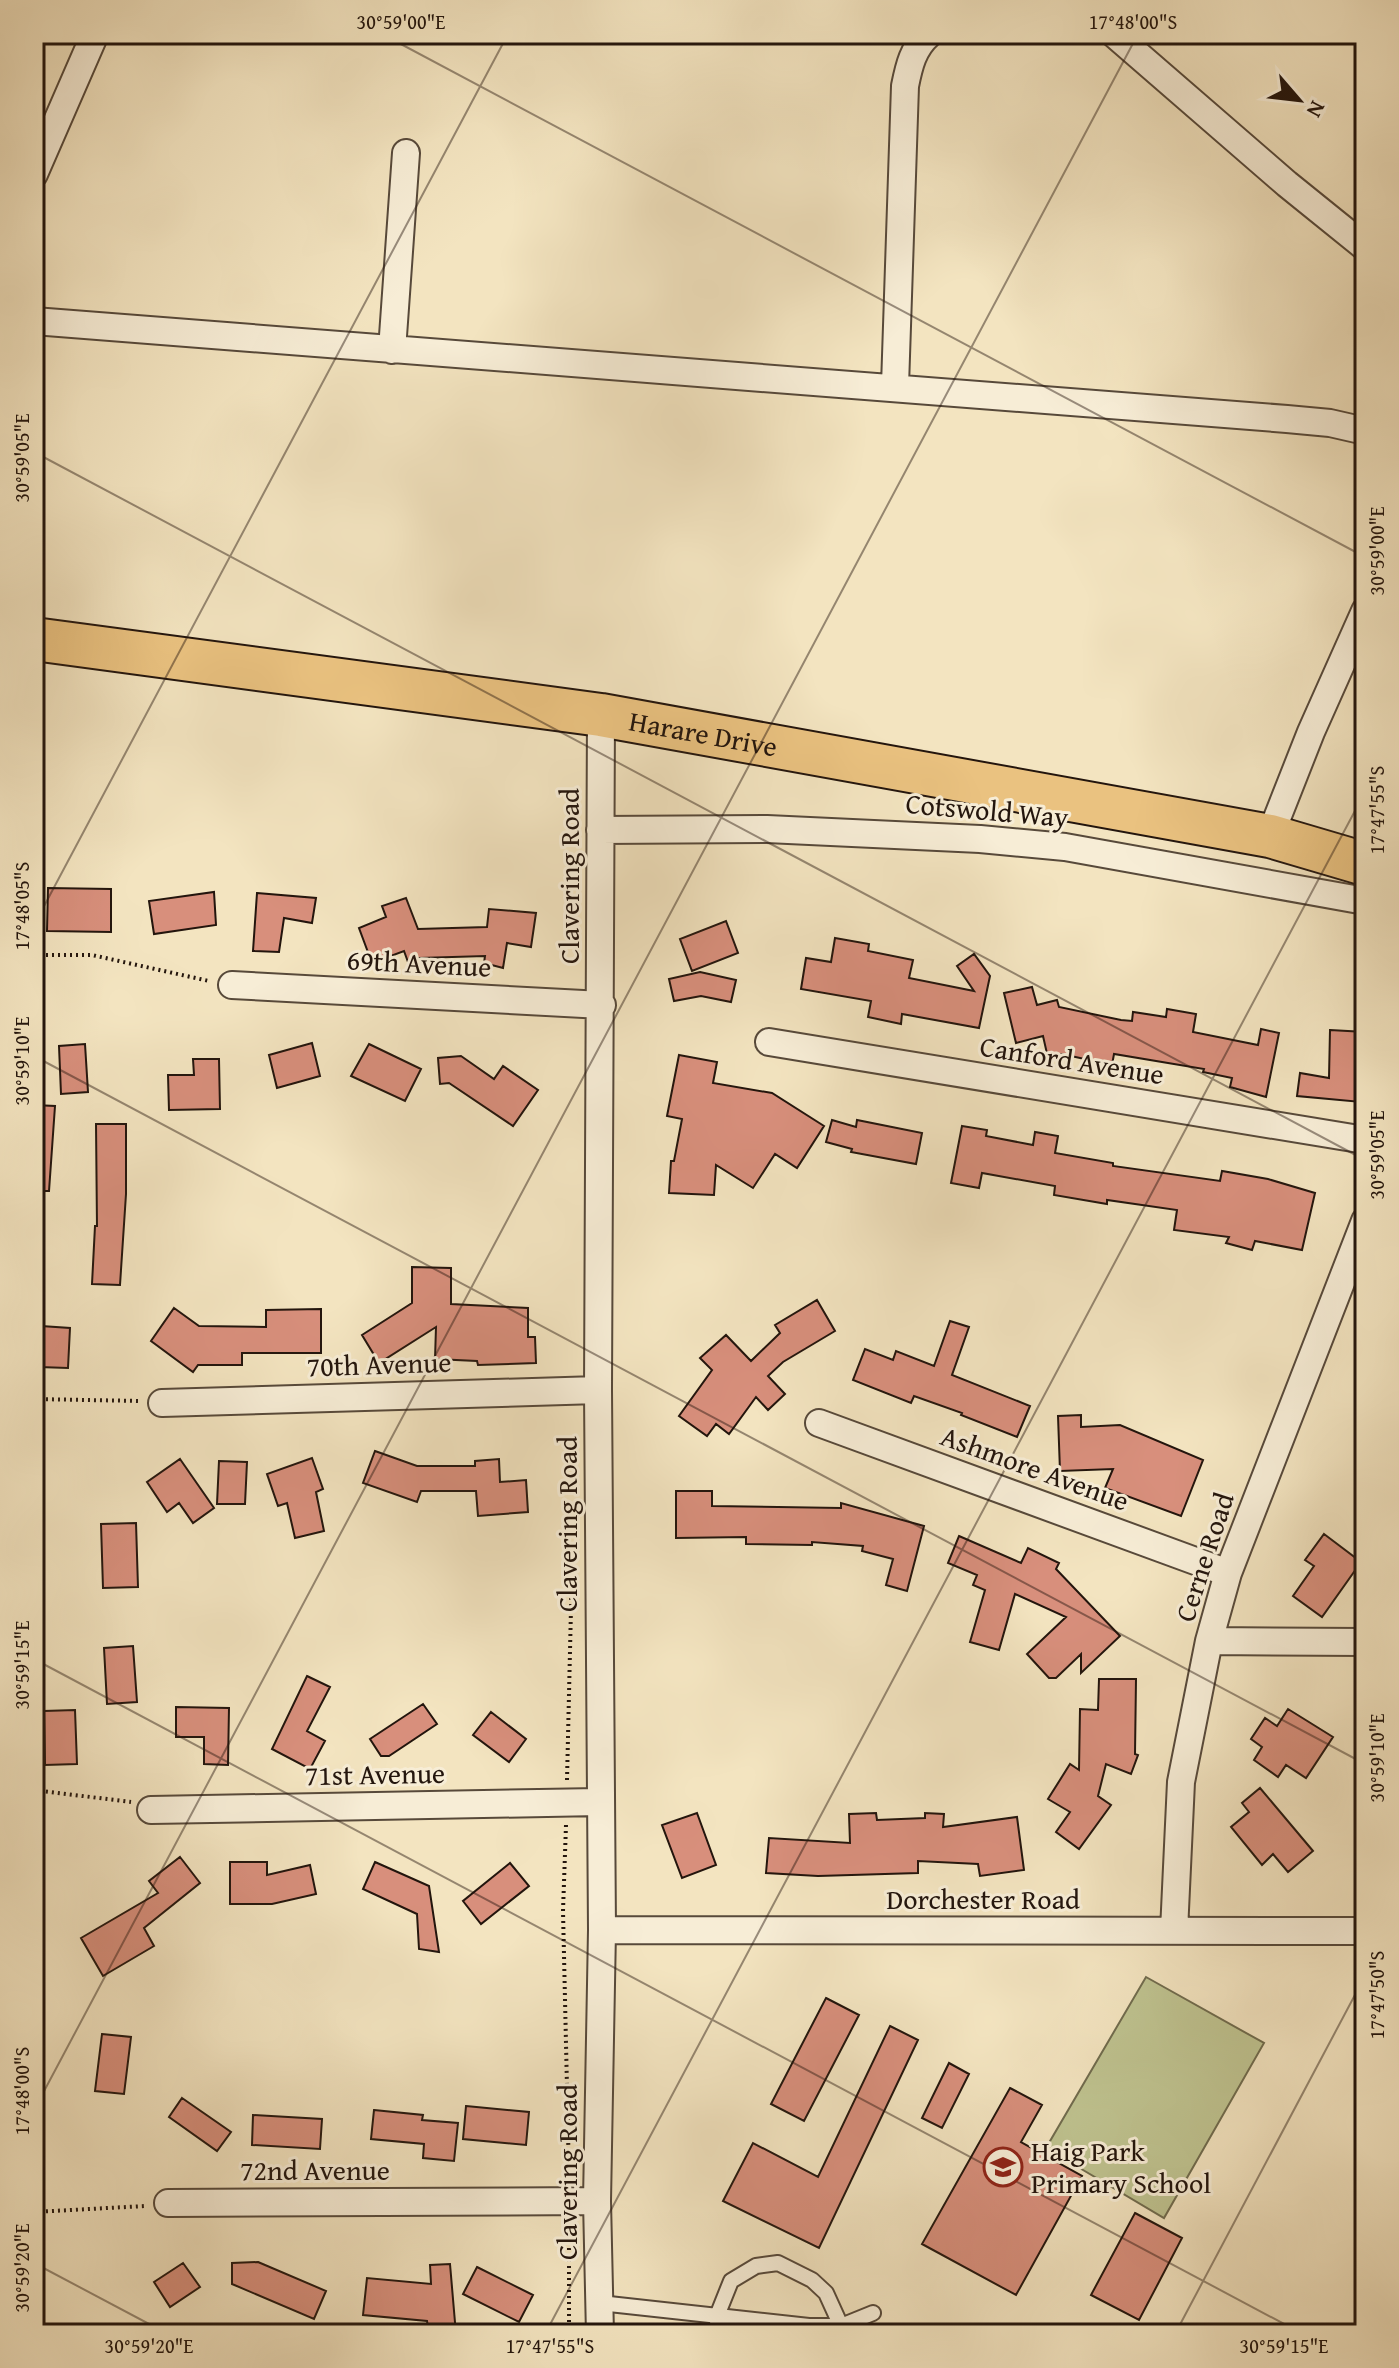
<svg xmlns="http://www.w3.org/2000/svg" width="1399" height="2368" viewBox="0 0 1399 2368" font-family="'Gentium Book Plus',serif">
<rect width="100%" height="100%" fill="#f3e4c0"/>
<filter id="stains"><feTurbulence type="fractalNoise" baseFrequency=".0025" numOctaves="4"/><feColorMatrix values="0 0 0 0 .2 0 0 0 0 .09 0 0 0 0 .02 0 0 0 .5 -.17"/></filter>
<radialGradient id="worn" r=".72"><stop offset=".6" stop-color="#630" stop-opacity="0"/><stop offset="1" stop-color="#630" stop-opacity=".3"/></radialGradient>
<path fill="#bfc390" stroke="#716c4e" stroke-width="2" d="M1146,1977l118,66 -100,175 -118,-70z"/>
<path fill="#d88f7c" stroke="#23150d" stroke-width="2" d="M48,888l63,1v43l-64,-1z
M214,892l2,33 -62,9 -5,-33z
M257,893l59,5 -4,25 -28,-5 -5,34 -26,-1z
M406,898l12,31 69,-2 2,-18 47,4 -5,34 -24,-4 -4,25 -19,-5 1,-7 -66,2 -11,4 -4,-11 -32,12 -13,-35 27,-11 -4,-11z
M726,921l12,32 -46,18 -12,-32z
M835,938l34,6 -1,7 45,9 -4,18 65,13 -17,-25 17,-12 16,22 -11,52 -77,-14 -1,10 -33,-7 3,-16 -70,-12 5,-31 25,4z
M700,972l36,8 -5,22 -30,-6 -27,5 -5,-22z
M1032,987l5,18 20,-5 2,7 62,13 11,1 1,-9 33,5 1,-8 29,5 -3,18 65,13 3,-16 18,4 -13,64 -36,-10 2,-9 -29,-6 1,-3 -90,-15 -2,11 -50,-11 -14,4 -5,-22 -27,7 -12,-50z
M1330,1030l35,2 -4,70 -64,-6 3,-23 29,5z
M312,1043l8,33 -43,12 -8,-33z
M85,1044l3,48 -27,2 -2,-48z
M369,1044l52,25 -16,32 -54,-25z
M679,1055l38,7 -4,21 59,10 52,33 -27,42 -22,-14 -22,34 -37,-23 -2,30 -45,-2 2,-32h3l8,-42 -15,-3z
M461,1056l33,23 9,-13 35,24 -25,36 -64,-43 -9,1 -2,-26z
M193,1059h26l1,50 -51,1 -1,-35h26z
M34,1105l21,1 -6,85h-15z
M832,1120l24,7 1,-7 65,13 -6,31 -65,-12 1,-3 -26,-7z
M96,1124h30v70l-6,91 -28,-1 3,-58h2z
M962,1126l25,4 -1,6 47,9 2,-13 23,4 -3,17 58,10v3l107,15 2,-10 46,8 47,14 -13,57 -47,-9 -3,9 -26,-7 3,-6 -55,-7 3,-20 -70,-10v4l-53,-9 1,-9 -73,-13 -3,15 -28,-5z
M412,1267l39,1v36l77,4v29h7l1,26 -58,2 -1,-4 -42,-2 1,-32 -57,36 -17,-28 50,-32z
M817,1300l18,31 -52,31 -15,14 17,18 -17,16 -12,-13 -27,37 -13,-10 -9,12 -28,-20 33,-46 -12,-12 26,-23 25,26 29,-28 -5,-8z
M174,1308l25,18 67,1v-17l55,-1v44h-79v12h-44l-5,7 -42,-31z
M950,1321l19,6 -17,48 78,31 -13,31 -56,-22 1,-2 -48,-17 -3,7 -58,-23 12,-31 28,11 3,-9 38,15z
M41,1326l29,2 -2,40 -29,-1z
M1081,1415v12l39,-2 83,35 -22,56 -76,-28 8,-19 -53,2 -2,-55z
M375,1451l42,15h58v-5l24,-2 1,23 26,-2 2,32 -50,4 -2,-25h-55l-4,11 -54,-19z
M312,1458l11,31 -7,3 8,39 -29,7 -8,-35 -9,3 -11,-32z
M180,1459l34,49 -21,15 -14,-20 -12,9 -20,-30z
M219,1461l28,1 -2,42h-28z
M676,1491h36v15l129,2v-5l83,23 -17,65 -21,-6 7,-26 -31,-8 1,-5 -51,-4v3l-66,-1v-7l-70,1z
M136,1523l2,64 -35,1 -2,-64z
M1324,1534l37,28 -39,55 -29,-21 21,-30 -9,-6z
M959,1536l62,27 7,-15 31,15 -3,6 64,67 -39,37v-19l-25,24h-7l-22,-24 39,-37 -51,-23 -16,56 -29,-8 15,-52 -12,-5 4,-10 -29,-12z
M133,1646l4,56 -30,2 -3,-56z
M307,1676l23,11 -23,44 18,10 -15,28 -38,-20z
M1099,1679h37l-1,75 3,1 -7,19 -25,-10 -8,32 13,9 -32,44 -23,-17 14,-20 -22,-13 22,-35 9,6 1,-61 18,1z
M423,1704l14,20 -48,32h-8l-11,-17z
M176,1707l53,1 -1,57 -24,-1v-27h-28z
M1288,1709l45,28 -27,41 -20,-13 -8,12 -24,-17 8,-13 -11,-8 14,-21 12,8z
M75,1710l2,54 -32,1 -1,-54z
M491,1712l35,27 -17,23 -36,-27z
M1260,1788l53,63 -25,21 -15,-18 -11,11 -31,-38 18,-15 -7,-9z
M697,1813l19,52 -34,13 -20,-53z
M876,1813l1,7 48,-2v-5l19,1 -1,13 74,-10 7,53 -44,6 -2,-12 -60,-3v12l-100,3 -52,-3 3,-35 81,5 -1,-29z
M180,1857l20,26 -56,45 10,18 -51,30 -22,-38 77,-45 -9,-12z
M230,1862h37v13l43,-10 6,29 -44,10h-42z
M375,1862l54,24 10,66 -20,-3 -2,-35 -54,-25z
M510,1863l19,23 -48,38 -18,-23z
M826,1998l33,17 -55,106 -33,-17z
M890,2026l28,14 -99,208 -96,-47 30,-58 65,34z
M102,2034l29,3 -7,57 -29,-3z
M949,2063l20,11 -27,54 -20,-10z
M1010,2088l32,17 -21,37 61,34 -66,119 -94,-51z
M182,2098l49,34 -14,19 -48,-34z
M466,2106l63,6 -3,33 -63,-6z
M374,2110l49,5 -1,5 36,3 -4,38 -31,-3 1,-14 -53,-5z
M253,2115l69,4 -2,30 -68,-4z
M1135,2213l47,25 -43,82 -48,-25z
M258,2262l68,29 -12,28 -82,-35v-21z
M183,2263l17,24 -30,20 -16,-25z
M450,2264l6,70h-27l-2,-13 -64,-6 4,-37 64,6 -1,-19z
M477,2267l56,28 -14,27 -56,-28z"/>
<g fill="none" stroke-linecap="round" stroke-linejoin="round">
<defs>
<path id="service" d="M600,2303l209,23h32l32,-13
M717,2334v-18l14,-35 25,-15 22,-3 34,17 14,13 15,33"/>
<path id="minor" d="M1114,34l173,150 78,63
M34,174l61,-140
M34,321c417,34 835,62 1253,98l43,4 35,8
M392,350l14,-197
M895,386l10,-300c4,-20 8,-38 24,-52
M600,830l167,-1 213,10 85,8 300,54
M1270,836l41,-104 54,-121
M232,985l370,20
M769,1042l596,98
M162,1403l436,-13
M819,1423l409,150
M1209,1641l156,1
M151,1810l448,-8
M602,1930l763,1
M1174,1931l7,-149 28,-141 19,-68 137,-352
M168,2203l429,-2
M600,2334l-3,-133 5,-271 -4,-540 3,-675"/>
<g id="primary">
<path id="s1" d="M34,639l567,76 669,121 95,28"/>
</g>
</defs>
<use href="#service" stroke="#57493a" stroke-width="18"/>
<use href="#minor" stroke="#57493a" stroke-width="30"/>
<use href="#primary" stroke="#23150d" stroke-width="46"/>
<path stroke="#23150d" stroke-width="4" stroke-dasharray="2 4" stroke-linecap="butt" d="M34,955h58l117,26
M34,1399l106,2
M567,1780l5,-215
M34,1790l97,12
M566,1825l-3,86 6,265
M34,2212l111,-6
M569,2334v-110"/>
<use href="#service" stroke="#f7edd6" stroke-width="14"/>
<use href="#minor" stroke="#f7edd6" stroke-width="26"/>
<use href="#primary" stroke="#eac280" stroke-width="42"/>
</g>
<path fill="none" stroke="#23150d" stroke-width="2" stroke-opacity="0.45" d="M382,34l983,523M34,452l1331,708M34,925l474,-891M34,1056l1331,708M34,1659l1269,675M34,2110l1104,-2076M34,2263l134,71M545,2334l820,-1542M1175,2334l190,-358"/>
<defs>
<symbol id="school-ring" viewBox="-11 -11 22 22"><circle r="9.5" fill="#f7edd6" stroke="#8f2418" stroke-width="1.5"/><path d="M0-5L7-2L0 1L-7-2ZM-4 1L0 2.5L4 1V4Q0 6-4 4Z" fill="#8f2418"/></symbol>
</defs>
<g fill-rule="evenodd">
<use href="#school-ring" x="981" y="2145" width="44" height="44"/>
</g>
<g text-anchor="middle" stroke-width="6" stroke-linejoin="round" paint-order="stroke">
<g font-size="28" fill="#23150d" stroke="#f7edd6">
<text dy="10" stroke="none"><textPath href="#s1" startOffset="676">Harare Drive</textPath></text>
<text transform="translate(987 810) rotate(5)" y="10">Cotswold Way</text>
<text transform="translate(569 876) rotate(-90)" y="10">Clavering Road</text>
<text transform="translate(419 963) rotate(3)" y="10">69th Avenue</text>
<text transform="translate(1072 1060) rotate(9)" y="10">Canford Avenue</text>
<text transform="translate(379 1364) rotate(-2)" y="10">70th Avenue</text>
<text transform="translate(1035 1468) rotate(20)" y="10">Ashmore Avenue</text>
<text transform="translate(567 1524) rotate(-90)" y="10">Clavering Road</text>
<text transform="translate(1204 1557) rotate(-72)" y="10">Cerne Road</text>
<text transform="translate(375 1774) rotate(-1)" y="10">71st Avenue</text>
<text x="983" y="1909">Dorchester Road</text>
<text x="315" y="2180">72nd Avenue</text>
<text transform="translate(567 2172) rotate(-90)" y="10">Clavering Road</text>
</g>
<g font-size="28" fill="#23150d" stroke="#f7edd6" text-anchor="start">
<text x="1031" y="2161">Haig Park<tspan x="1031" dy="32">Primary School</tspan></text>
</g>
</g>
<rect width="1399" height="2368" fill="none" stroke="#f3e4c0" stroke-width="88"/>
<g transform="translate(1299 100) rotate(118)" stroke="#f7edd6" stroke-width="6" paint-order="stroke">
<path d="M0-6L14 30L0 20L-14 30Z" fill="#23150d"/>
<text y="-12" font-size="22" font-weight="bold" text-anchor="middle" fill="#23150d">N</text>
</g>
<rect x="44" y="44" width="1311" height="2280" fill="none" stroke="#23150d" stroke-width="3"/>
<g font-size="20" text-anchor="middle" fill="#23150d">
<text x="401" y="29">30°59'00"E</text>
<text x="1133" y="29">17°48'00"S</text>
<text transform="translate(22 458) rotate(-90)" y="7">30°59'05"E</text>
<text transform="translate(1377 551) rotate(-90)" y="7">30°59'00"E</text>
<text transform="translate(1377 810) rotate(-90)" y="7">17°47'55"S</text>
<text transform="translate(22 906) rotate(-90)" y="7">17°48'05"S</text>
<text transform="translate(22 1061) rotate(-90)" y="7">30°59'10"E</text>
<text transform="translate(1377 1155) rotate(-90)" y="7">30°59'05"E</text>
<text transform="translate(22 1665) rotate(-90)" y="7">30°59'15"E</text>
<text transform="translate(1377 1758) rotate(-90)" y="7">30°59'10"E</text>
<text transform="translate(1377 1995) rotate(-90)" y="7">17°47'50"S</text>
<text transform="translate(22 2091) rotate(-90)" y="7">17°48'00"S</text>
<text transform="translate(22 2268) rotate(-90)" y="7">30°59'20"E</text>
<text x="149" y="2353">30°59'20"E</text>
<text x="550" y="2353">17°47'55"S</text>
<text x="1284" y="2353">30°59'15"E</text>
</g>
<rect width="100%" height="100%" filter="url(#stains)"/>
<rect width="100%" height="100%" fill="url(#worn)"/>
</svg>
